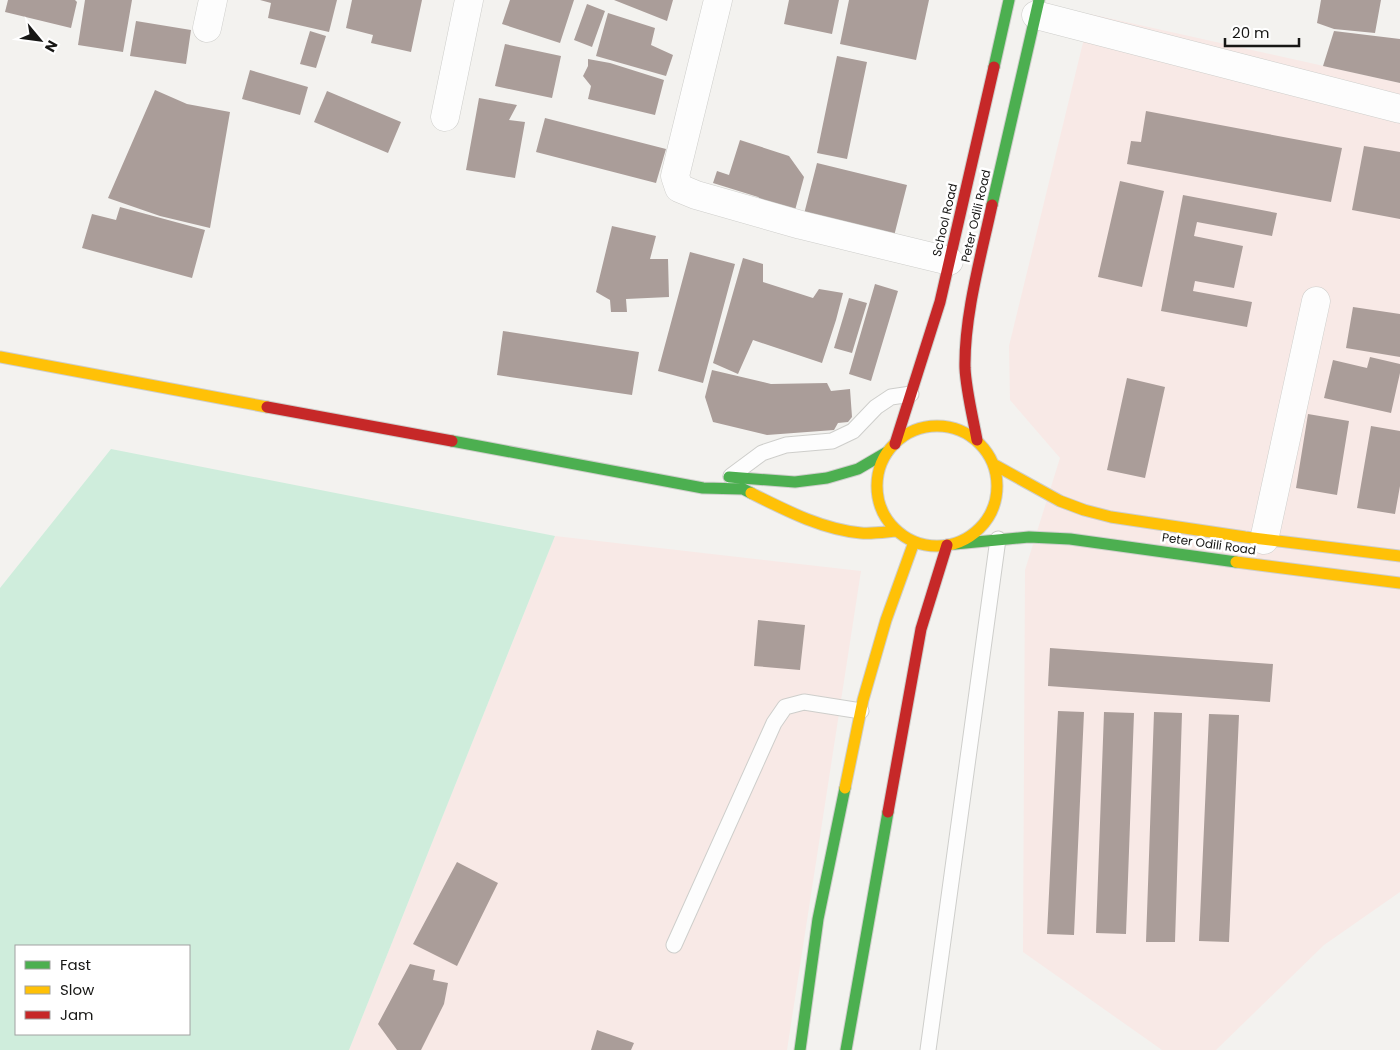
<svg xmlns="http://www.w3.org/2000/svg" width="1400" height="1050" viewBox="0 0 1400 1050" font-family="Poppins,sans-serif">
<rect width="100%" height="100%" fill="#f3f2ef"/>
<path fill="#f8e9e6" d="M1090,14l310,69v809l-76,53 -108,105h-54l-139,-98 2,-382 35,-112 -50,-58 -1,-54z
M555,536l306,35 -74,479h-438z"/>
<path fill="#cfeddc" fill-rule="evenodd" d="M111,449l444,87 -206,514h-349v-462zM16,946h173v88h-173z"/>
<path fill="#aa9d99" d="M8,0h67l2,2 -6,26 -66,-16z
M85,0h47l-9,52 -45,-7z
M260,0h77l-8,32 -61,-14 3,-15z
M352,0h70l-11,52 -40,-9 2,-8 -27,-7z
M510,0h64l-14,43 -58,-19z
M614,0h59l-6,21z
M789,0h50l-7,34 -48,-10z
M849,0h80l-13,60 -76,-16z
M1321,0h60l-6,33 -41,-4 -17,-6z
M587,4l18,7 -13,36 -18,-7z
M608,13l47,15 -4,17 22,10 -7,21 -70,-20z
M136,21l55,9 -5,34 -56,-8z
M310,31l16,5 -10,32 -16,-4z
M1334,31l66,8v44l-77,-17z
M505,44l56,12 -9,42 -57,-12z
M837,56l30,6 -20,97 -30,-6z
M588,59l22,4 54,17 -9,35 -67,-16 3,-13 -8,-10 5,-10z
M250,70l58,17 -8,28 -58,-16z
M155,90l32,14 43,8 -20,116 -50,-12 -52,-18z
M327,91l74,31 -13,31 -74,-31z
M479,98l38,7 -8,15 16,2 -10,56 -49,-8z
M1146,111l196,37 -11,54 -204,-38 4,-23 10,1z
M545,118l121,31 -10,34 -120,-31z
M740,140l49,16 15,21 -10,37 -21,-5 -15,-12 -45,-14 4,-12 12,4z
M1364,146l36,6v67l-48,-9z
M817,163l90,22 -14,55 -90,-22z
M1120,181l44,10 -22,96 -44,-10z
M1183,195l94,18 -5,23 -75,-14 -3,14 49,10 -9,42 -39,-7 -2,10 59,11 -5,25 -86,-16z
M120,207l85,23 -13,48 -110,-30 10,-34 24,6z
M612,226l44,10 -6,23h18l1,38 -43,2 1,13h-16l-1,-12 -14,-8z
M690,252l45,12 -32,119 -45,-12z
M743,258l20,6v18l50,16 6,-9 24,4 -7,27 -14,43 -69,-23 -15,34 -25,-11z
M875,284l23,7 -27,90 -22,-7z
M849,298l18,5 -15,50 -18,-5z
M1353,307l47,7v43l-54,-9z
M503,331l136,21 -7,43 -135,-20z
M1370,357l30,7v9l-9,40 -67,-15 9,-38 34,8z
M712,370l59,14 56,-1 4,8 19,-2 2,28 -4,5 -10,1 -4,7 -67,5 -54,-13 -8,-25z
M1127,378l38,9 -20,91 -38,-8z
M1308,414l41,7 -12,74 -41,-7z
M1371,426l29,5v55l-5,28 -38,-6z
M758,620l47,5 -5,45 -46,-4z
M1050,648l223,16 -3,38 -222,-16z
M1058,711l26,1 -10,223 -27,-1z
M1104,712l30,1 -8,221 -30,-1z
M1154,712l28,1 -7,229h-29z
M1209,714l30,1 -10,227 -30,-1z
M457,862l41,21 -41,83 -44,-22z
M410,964l25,6 -2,10 15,3 -4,21 -23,46h-24l-19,-26z
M597,1030l37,13 -3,7h-40z"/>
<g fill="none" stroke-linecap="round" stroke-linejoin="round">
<defs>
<path id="lane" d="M731,476l31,-23 24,-8 46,-4 21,-10 23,-24 15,-10 20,-3
M674,945l100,-222 11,-16 19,-5 57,9
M928,1050l70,-511"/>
<path id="street" d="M718,0l-43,176 4,12 17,7 105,30 148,36
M1036,15l364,94
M207,28l6,-28
M445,117l24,-117
M1264,540l52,-239"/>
<path id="fast" d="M994,67l15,-67
M992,205l47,-205
M452,441l251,47 40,1 8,4
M729,477l66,5 32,-4 31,-9 29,-17
M955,544l74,-7 41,2 166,23
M800,1050l18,-131 27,-131
M846,1050l42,-238"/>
<path id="slow" d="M0,357l267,50
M877 486a60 60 0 1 1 120 0a60 60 0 1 1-120 0Z
M993,464l67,37 24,9 27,7 134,20 155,19
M751,493c34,17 70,36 110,40 11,1 24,-1 35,-2
M1236,562l164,21
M845,788l18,-88 23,-80 28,-78"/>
<path id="jam" d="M267,407l185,34
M977,440c-4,-22 -11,-50 -12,-72 -1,-52 16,-112 27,-163
M895,444l45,-142 54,-235
M888,812l33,-183 26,-84"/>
</defs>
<use href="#lane" stroke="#cececb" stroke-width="17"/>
<use href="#street" stroke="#cececb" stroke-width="29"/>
<use href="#fast" stroke="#cececb" stroke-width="13"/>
<use href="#slow" stroke="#cececb" stroke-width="13"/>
<use href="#jam" stroke="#cececb" stroke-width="13"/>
<use href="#lane" stroke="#fdfdfd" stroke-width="15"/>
<use href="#street" stroke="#fdfdfd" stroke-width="28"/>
<use href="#fast" stroke="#4caf50" stroke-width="11"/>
<use href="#slow" stroke="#ffc107" stroke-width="11"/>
<use href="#jam" stroke="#c62828" stroke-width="11"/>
</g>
<g text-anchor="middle" stroke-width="5" stroke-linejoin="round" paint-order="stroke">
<g font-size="12" fill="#171715" stroke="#fff">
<text transform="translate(976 216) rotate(-77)" y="4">Peter Odili Road</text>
<text transform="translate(945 220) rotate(-77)" y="4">School Road</text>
<text transform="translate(1209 544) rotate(8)" y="4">Peter Odili Road</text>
</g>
</g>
<rect x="15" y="945" width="175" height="90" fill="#ffffff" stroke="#a2a2a1"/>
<rect x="25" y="961" width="25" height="8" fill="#4caf50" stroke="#a2a2a1"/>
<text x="60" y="970" font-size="15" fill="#171715">Fast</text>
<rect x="25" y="986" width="25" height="8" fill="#ffc107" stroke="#a2a2a1"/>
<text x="60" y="995" font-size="15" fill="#171715">Slow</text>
<rect x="25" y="1011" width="25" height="8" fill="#c62828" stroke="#a2a2a1"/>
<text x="60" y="1020" font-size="15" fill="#171715">Jam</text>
<g transform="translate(40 40) rotate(119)" stroke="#ffffff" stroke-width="4" paint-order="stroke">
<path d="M0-4L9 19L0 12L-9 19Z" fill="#171715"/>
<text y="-8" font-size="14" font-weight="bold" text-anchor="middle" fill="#171715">N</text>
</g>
<path d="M1225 38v8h74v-8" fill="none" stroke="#171715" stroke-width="2.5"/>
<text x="1232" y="38" font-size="15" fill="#171715" stroke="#ffffff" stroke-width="4" paint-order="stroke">20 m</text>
</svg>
